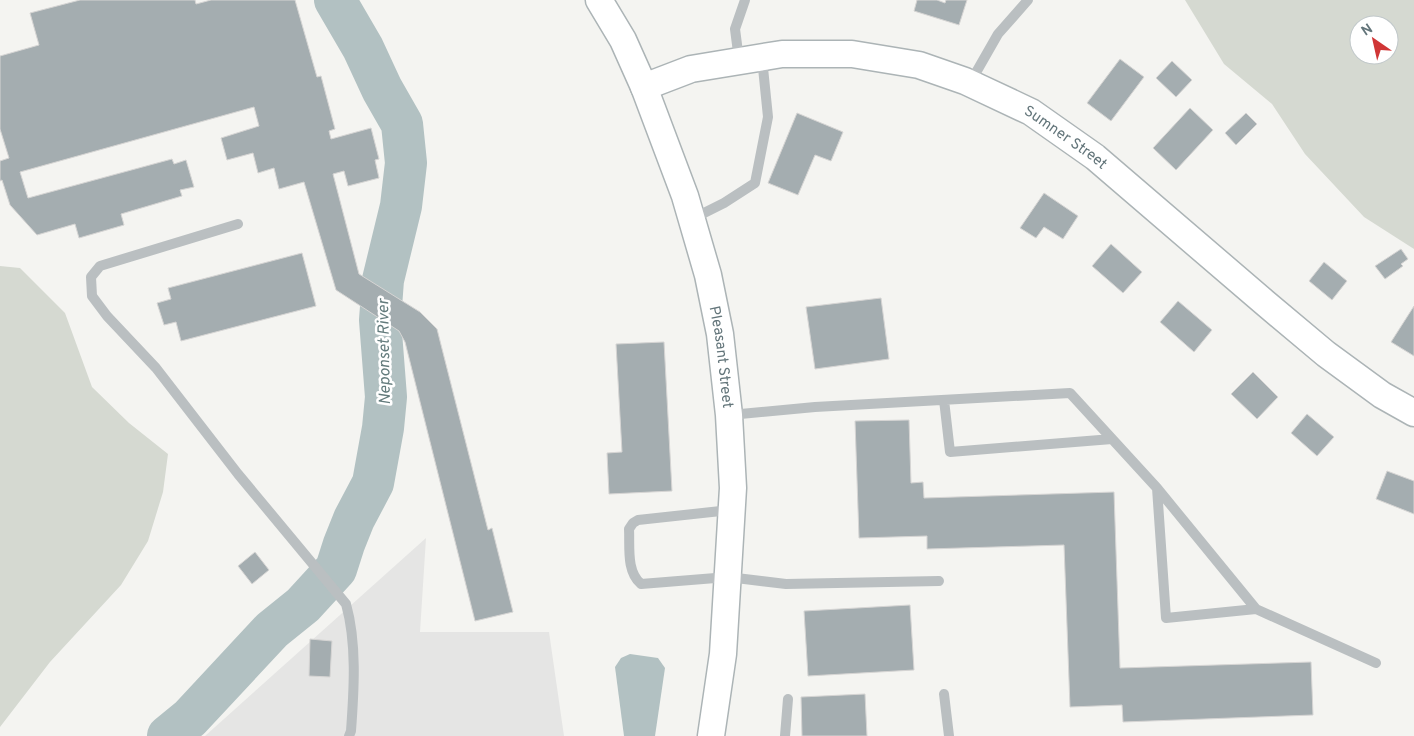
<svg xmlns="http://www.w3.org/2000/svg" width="1414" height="736" viewBox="0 0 1414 736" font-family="Overpass,sans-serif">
<rect width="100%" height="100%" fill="#f4f4f1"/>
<path fill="#e5e5e4" d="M426,538l-6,94h129l15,104h-359z"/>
<path fill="#d5d9d1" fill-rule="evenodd" d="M1185,0h229v249l-50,-32 -59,-63 -33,-50 -48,-40zM1359,25h30v30h-30z
M0,266l20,2 45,45 27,74 37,36 39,31 -5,38 -15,49 -27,44 -71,77 -50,65z"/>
<path fill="#b2c1c2" d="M630,654l28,4 7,10 -10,68h-31l-9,-69 6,-9z"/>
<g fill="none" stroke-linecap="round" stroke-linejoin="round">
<path stroke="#b2c1c2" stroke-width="42" d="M168,736l22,-18 82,-88 31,-25 33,-36 8,-25 10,-25 19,-36 10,-55 3,-31 -6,-77 3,-40 18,-74 5,-43 -4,-39 -20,-35 -19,-41 -28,-48"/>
</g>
<path fill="#a4adb0" stroke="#d6d5d4" d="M80,0h115l1,4 15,-4h84l22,77 4,-1 14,53 -6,2 2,8 40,-11 8,31 -4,1 4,18 -31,8 -4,-15 -11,3 26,100 61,38 17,17 51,201 4,-2 21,84 -38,9 -70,-279 -6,-11 -63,-41 -32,-108 -25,7 -5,-21 -16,5 -5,-20 -26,7 -6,-22 38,-12 -5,-19 -234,65 8,26 144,-39 2,5 12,-4 8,27 -14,3 2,6 -61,18 3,11 -45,13 -4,-14 -38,11 -27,-30 -8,-25 -2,1v-20l9,-3 -9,-29v-73l39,-11 -9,-32z
M917,0h20l8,3 1,-3h21l-8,25 -45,-14z
M1120,59l24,18 -33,44 -24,-18z
M1172,61l20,19 -16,17 -20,-19z
M1190,108l23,22 -37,40 -23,-22z
M797,113l46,19 -12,29 -16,-6 -17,40 -30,-12z
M1246,113l11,11 -21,21 -11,-12z
M1044,193l34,23 -15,23 -19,-12 -8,11 -16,-10z
M1111,244l31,28 -19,21 -31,-27z
M1401,249l7,10 -7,5 2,2 -18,13 -10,-13z
M302,253l14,53 -135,35 -5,-19 -12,3 -7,-22 14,-4 -3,-11z
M1324,262l23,19 -15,19 -23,-19z
M881,298l8,61 -74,10 -9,-62z
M1178,301l34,29 -18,22 -34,-30z
M1414,306v50l-23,-14z
M664,342l8,149 -63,3 -2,-41 15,-1 -6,-108z
M1253,372l25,25 -21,22 -26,-25z
M1307,414l27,23 -17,19 -26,-23z
M909,420l2,63 12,-1 1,16 190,-6 6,176 191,-6 2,53 -190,7 -1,-17 -52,2 -6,-162 -137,4v-13l-68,2 -4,-117z
M1387,471l27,10v33l-38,-15z
M255,552l14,18 -17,14 -14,-18z
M910,605l4,65 -106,6 -4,-65z
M310,639l22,2 -2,36 -21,-1z
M865,694l2,42h-65l-1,-39z"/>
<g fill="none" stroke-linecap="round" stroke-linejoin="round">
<defs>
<g id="secondary">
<path id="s1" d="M599,0l24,40 21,47 41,109 23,79 12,59 9,81 4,73 -10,166 -12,82"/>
<path id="s2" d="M644,87l47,-18 91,-15h70l67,11 46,16 66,31 64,45 169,145 62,52 56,41 32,18"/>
</g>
</defs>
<use href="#secondary" stroke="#acb4b6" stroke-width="29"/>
<path stroke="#babfc1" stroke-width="10" d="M739,60l-4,-31 10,-29
M970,83l28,-49 30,-34
M692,219l32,-16 31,-20 13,-66 -6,-59
M238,224l-138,42 -9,11 1,19 15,20 49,52 82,106 108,130c11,39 8,86 5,127l-2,5
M944,400l6,52 162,-13
M730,415l85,-8 255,-14 87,95 99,121 120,54
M1157,488l9,130 90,-9
M730,510l-92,10 -5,3 -4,6c1,18 -3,42 12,55l87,-7 58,7 153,-3
M944,694l5,42
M785,736l3,-37"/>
<use href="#secondary" stroke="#fff" stroke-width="26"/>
</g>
<g text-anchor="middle" stroke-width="5" stroke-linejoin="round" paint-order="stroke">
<g font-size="15" fill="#63757a" stroke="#fff">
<text dy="5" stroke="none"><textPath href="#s2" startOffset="445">Sumner Street</textPath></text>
<text dy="5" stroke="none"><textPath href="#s1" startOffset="380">Pleasant Street</textPath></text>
</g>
<g font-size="16" font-style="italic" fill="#637b7c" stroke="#fff">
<text transform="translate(383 352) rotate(-91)" y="6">Neponset River</text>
</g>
</g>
<g transform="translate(1374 40) rotate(326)"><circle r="24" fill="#ffffff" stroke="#c1c8ca"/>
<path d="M0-4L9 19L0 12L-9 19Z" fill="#d03636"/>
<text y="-8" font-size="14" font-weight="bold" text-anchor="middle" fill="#63757a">N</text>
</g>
</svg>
